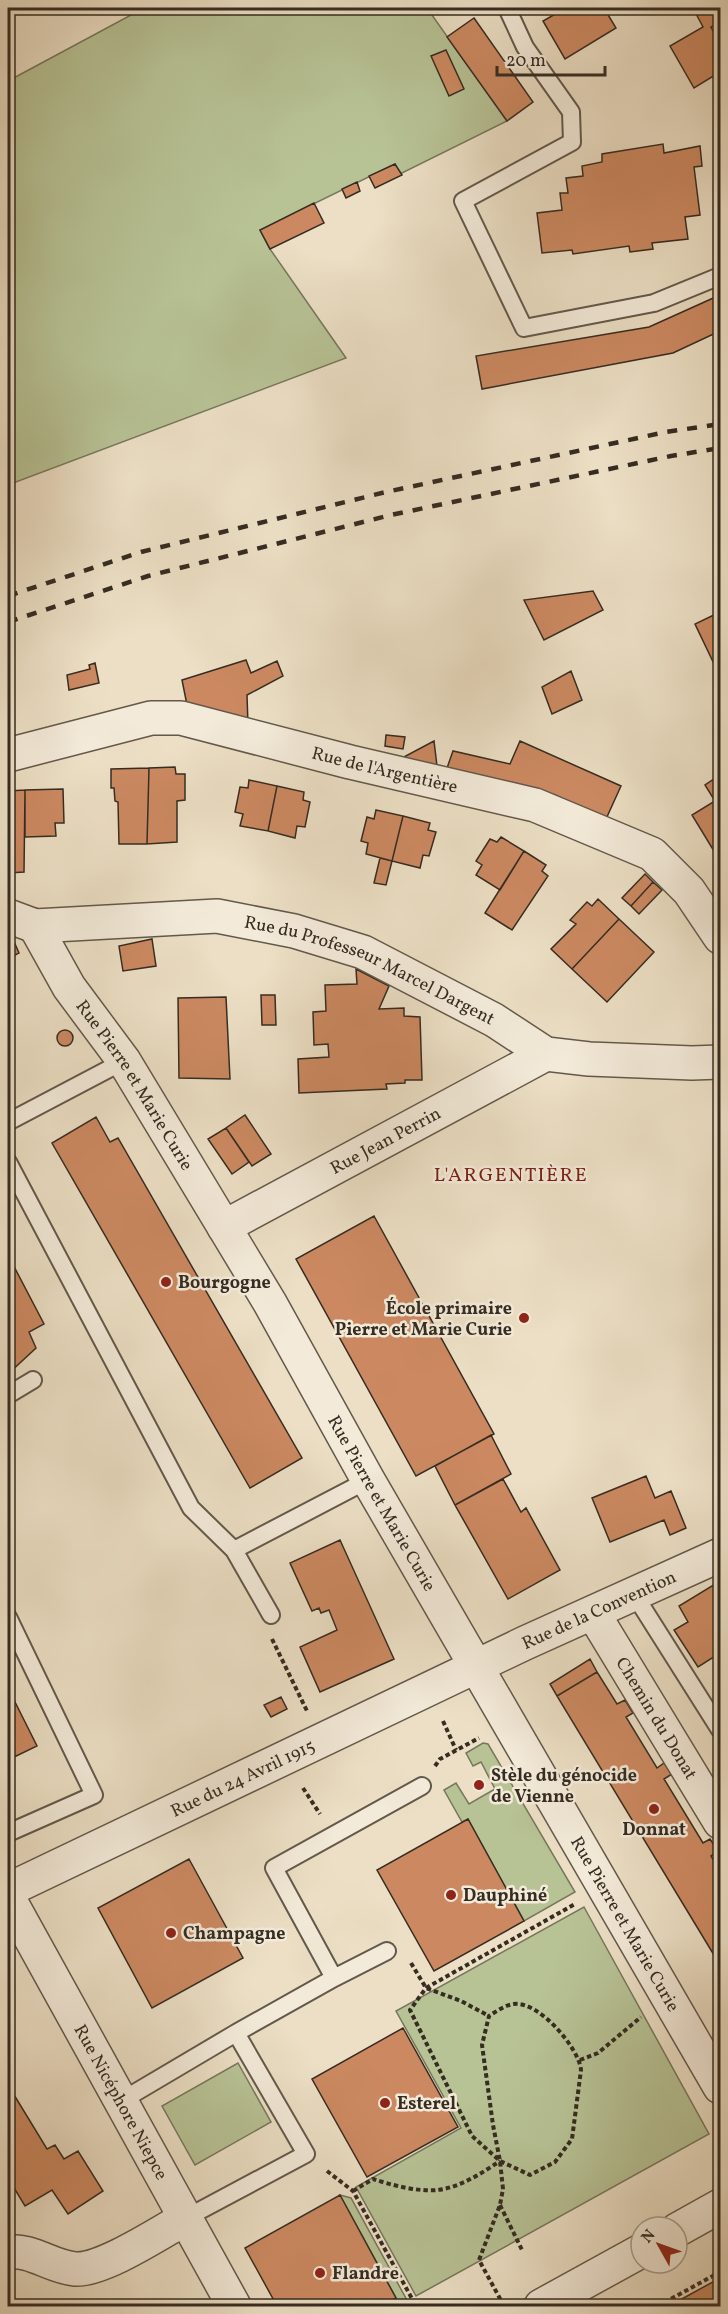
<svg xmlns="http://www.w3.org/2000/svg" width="728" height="2314" viewBox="0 0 728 2314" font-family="Vollkorn,serif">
<rect width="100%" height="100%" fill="#ecdfc5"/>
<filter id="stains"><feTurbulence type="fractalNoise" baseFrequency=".00333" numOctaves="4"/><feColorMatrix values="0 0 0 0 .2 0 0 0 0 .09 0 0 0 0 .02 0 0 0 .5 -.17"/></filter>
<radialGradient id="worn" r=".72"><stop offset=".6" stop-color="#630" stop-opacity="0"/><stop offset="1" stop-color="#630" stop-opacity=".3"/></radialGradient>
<path fill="#b7c295" stroke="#76775c" stroke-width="1.5" d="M144,8h283l80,113 -107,53 -5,-10 -135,66 10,19 76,109 -338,127v-404z
M483,1743l5,1 87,148 -51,29 -56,-102 -6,3 -18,-32 12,-7 13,21 26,-15 -14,-27 -8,4 -7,-13z
M584,1907l125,227 -293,162 -60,-109 105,-59 -65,-117z
M238,2063l33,59 -76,43 -33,-59z
M340,2195l11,3 57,104 -8,4h-18l14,-8z"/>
<path fill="#cc8961" stroke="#352c22" stroke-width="1.5" d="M563,8h41l12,20 -51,31 -22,-38 21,-12z
M693,8h27v14l-9,5 9,17v28l-26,16 -24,-42 33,-19z
M474,18l59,84 -26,19 -60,-84z
M446,50l18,39 -15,7 -18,-40z
M663,144l1,9 36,-7 2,20 -8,1 6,48 -15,2 3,22 -36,4 1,6 -23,3 -1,-6 -56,8 -1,-4 -30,3 -5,-40 25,-3 -2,-17h8l-2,-15 17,-2 -1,-10 20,-4v-8z
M395,164l7,11 -27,13 -6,-12z
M357,182l3,9 -14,7 -4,-9z
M314,203l10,20 -54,26 -10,-19z
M720,295v36l-47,22 -191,36 -6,-33 173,-29z
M593,591l10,19 -59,30 -20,-40z
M720,612v54l-4,2 -21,-44z
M246,660l5,13 26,-12 6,15 -36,19 1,30 -60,-15 -6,-30z
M95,663l4,20 -30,7 -2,-15 23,-6 -1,-4z
M571,671l11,29 -30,14 -10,-27z
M386,735l19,2 -2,12 -18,-3z
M434,741l3,25 -35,-8z
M520,741l101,45 -15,33 -51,-24 -33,-10 -75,-17 6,-17 57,13z
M175,767l1,7h9v26l-8,1v41l-30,2 2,-76z
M149,768l-2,76h-28l-1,-42 -3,-1 -1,-13h-3v-19z
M720,775v86l-28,-46 23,-14 -10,-16z
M249,780l28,6 -9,45 -28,-5 3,-12 -8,-2 5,-25 8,1z
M277,786l27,6 -1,8 7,2 -5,25 -8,-1 -2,12 -27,-7z
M63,789l1,34h-9l1,13 -31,1v-47z
M25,790l-1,82 -16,1v-82z
M376,810l27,6 -11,45 -26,-7 2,-11 -7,-2 6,-24 7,2z
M403,816l27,7 -2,7 8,2 -7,24 -6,-1 -3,13 -28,-7z
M501,837l23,14 -24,39 -24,-15 6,-10 -6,-4 14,-22 7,3z
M524,851l22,14 -4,6 6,5 -36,54 -27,-17z
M380,858l12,3 -6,24 -12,-2z
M645,874l8,8 -22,24 -9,-8z
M653,882l9,8 -23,24 -8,-8z
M598,899l21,20 -47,50 -21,-20 25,-25 -6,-4 17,-18 5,4z
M619,919l35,33 -47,50 -35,-33z
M12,937l7,16 -11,6v-20z
M152,939l4,27 -33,5 -4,-25z
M356,969l33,17 -10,23 25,-1v8l16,1 2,63h-17v3l-19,1 1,5 -88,4 -1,-34 31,-2 -1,-13 -14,1 -1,-33 13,-1 -1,-26 32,-1z
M261,995h14l1,30h-14z
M226,997l4,82 -51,-1 -1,-80z
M57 1038a8 8 0 1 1 16 0a8 8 0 1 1-16 0Z
M245,1115l26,39 -19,12 -26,-38z
M96,1117l14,25 8,-4 184,320 -52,30 -198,-345z
M226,1128l23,34 -17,12 -24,-35z
M374,1216l120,218 -78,42 -120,-217z
M8,1255l36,69 -15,8 7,16 -28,26z
M491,1435l20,39 -56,31 -20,-39z
M646,1476l9,22 16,-7 15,37 -16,7 -6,-15 -54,22 -18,-44z
M503,1479l18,33 5,-4 34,62 -52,29 -53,-94z
M340,1540l54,119 -74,33 -20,-45 37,-17 -8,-20 -8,3 -2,-5 -7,3 -22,-48z
M720,1581v72l-22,14 -24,-37 14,-8 -9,-16z
M590,1659l7,13 -40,24 -7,-12z
M597,1672l20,32 8,-4 8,13 -7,4 31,51 7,-5 8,11 -8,5 39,64 7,-4 8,12 -7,5 9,15v94l-163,-269z
M8,1688l29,58 -29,14z
M281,1697l6,12 -16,8 -7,-12z
M468,1819l56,102 -90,50 -57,-101z
M189,1859l54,99 -91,50 -54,-100z
M403,2028l55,99 -91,50 -55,-98z
M8,2085l39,64 8,-4 9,14 14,-8 25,40 -35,23 -16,-24 -27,16 -17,-28z
M340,2195l56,103 -14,8h-105l-32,-58z
M720,2278v28h-51z"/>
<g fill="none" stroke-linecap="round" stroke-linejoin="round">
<defs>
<path id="service" d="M507,8l18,39 46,65 1,30 -109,59 61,127 130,-25 66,-27
M8,1122l116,-61
M8,1162l183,346 43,42 134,-70
M8,1395l25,-15
M234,1550l37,65
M634,1594l86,136
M8,1617l86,178 -86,38
M334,1978l53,-27
M121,2101l115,-68
M186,2218l120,-64 -70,-121 98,-55 -60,-110 148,-82"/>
<g id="minor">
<path id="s1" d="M8,755l143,-37h30l169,44 185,43 117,49 37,37 31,46"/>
<path id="s2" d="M8,916l27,10 182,-10 77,15 69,21 131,68 52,34 43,5 103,4 28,-1"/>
<path id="s3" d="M35,926l34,61 55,74 146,242 98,177 352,607"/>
<path id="s4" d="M224,1227l322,-173"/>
<path id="s5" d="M593,1613l127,209"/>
<path id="s6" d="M8,1890l517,-247 195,-88"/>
<path id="s7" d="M8,1897l226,409"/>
<path d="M677,2230l43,-24"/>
<path d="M8,2252c24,-3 43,15 67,17 27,2 86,-37 111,-51"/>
<path d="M541,2306l100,-55"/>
</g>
</defs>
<use href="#service" stroke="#63594b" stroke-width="20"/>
<use href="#minor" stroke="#63594b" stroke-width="36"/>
<path stroke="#352c22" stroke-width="4" stroke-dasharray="4.5 3" stroke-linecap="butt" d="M272,1639l35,72
M443,1721l13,29
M435,1766l5,-7 39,-21
M303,1788l17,26
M411,1963l15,25 35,13 28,15
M580,2060l18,-7 43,-36
M327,2171l26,20 63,115
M353,2191l20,-12c18,6 45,13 64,11 22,-2 45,-17 63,-29
M500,2205l22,45
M504,2306l-25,-46 21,-55 3,-16 -3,-28 -7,-36 -11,-80 7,-29c8,-5 16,-11 25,-12 25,-3 65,44 67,66l-9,69 -17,23 -25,13 -30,-14 -28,-25 -62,-126 16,-22 149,-84
M658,2306l62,-34"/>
<use href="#service" stroke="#f3ead9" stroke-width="16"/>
<use href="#minor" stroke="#f3ead9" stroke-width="33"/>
<path stroke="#352c22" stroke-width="4.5" stroke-dasharray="10 10" stroke-linecap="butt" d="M8,596l133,-44 245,-60 280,-60 54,-8
M8,622l140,-46 243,-61 280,-59 49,-8"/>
</g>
<g fill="#8f2418" stroke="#f3ead9" stroke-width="2">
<circle cx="166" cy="1282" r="6"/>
<circle cx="524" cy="1318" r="6"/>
<circle cx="479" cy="1785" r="6"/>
<circle cx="654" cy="1809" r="6"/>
<circle cx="451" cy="1895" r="6"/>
<circle cx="171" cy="1933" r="6"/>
<circle cx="385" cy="2103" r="6"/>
<circle cx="320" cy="2273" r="6"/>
</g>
<g text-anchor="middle" stroke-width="5" stroke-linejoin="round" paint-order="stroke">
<g font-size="18" fill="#352c22" stroke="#f3ead9">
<text dy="6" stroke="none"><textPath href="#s1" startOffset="388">Rue de l'Argentière</textPath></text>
<text dy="6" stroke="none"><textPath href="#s2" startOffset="374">Rue du Professeur Marcel Dargent</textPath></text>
<text dy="6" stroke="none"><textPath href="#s3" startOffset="188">Rue Pierre et Marie Curie</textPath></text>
<text dy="6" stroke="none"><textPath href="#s4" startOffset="183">Rue Jean Perrin</textPath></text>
<text dy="6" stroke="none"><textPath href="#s3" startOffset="674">Rue Pierre et Marie Curie</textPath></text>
<text dy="6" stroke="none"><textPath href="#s6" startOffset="654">Rue de la Convention</textPath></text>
<text dy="6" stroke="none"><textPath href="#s5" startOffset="123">Chemin du Donat</textPath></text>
<text dy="6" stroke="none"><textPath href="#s6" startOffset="260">Rue du 24 Avril 1915</textPath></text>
<text dy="6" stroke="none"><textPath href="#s3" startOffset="1160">Rue Pierre et Marie Curie</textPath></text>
<text dy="6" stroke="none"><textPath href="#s7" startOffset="234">Rue Nicéphore Niepce</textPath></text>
</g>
<g font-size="18" font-weight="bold" fill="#352c22" stroke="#f3ead9" text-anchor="start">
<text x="178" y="1288">Bourgogne</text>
<text x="512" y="1314" text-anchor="end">École primaire<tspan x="512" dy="21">Pierre et Marie Curie</tspan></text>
<text x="491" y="1781">Stèle du génocide<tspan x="491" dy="21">de Vienne</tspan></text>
<text x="654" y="1835" text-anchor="middle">Donnat</text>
<text x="463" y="1901">Dauphiné</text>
<text x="183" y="1939">Champagne</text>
<text x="397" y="2109">Esterel</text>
<text x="332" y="2279">Flandre</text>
</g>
<g font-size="20" letter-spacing="1.5" fill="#7a1f14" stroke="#f3ead9">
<text x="511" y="1181">L'ARGENTIÈRE</text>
</g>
</g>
<rect width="728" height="2314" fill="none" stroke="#ecdfc5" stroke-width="30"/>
<rect x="9" y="9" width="710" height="2296" fill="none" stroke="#352c22" stroke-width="3"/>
<rect x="15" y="15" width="698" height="2284" fill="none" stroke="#352c22" stroke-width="1.5"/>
<g transform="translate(659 2245) rotate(310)"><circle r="28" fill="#f3ead9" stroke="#a79e90" stroke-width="1.5"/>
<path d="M0-4.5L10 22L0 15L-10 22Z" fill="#8f2418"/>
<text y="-9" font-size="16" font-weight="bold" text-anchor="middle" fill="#352c22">N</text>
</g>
<path d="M497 66v9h108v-9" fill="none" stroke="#352c22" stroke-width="3"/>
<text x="506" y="66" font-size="18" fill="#352c22" stroke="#f3ead9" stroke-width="4.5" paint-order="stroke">20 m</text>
<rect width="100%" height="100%" filter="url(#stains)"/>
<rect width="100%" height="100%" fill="url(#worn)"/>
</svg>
